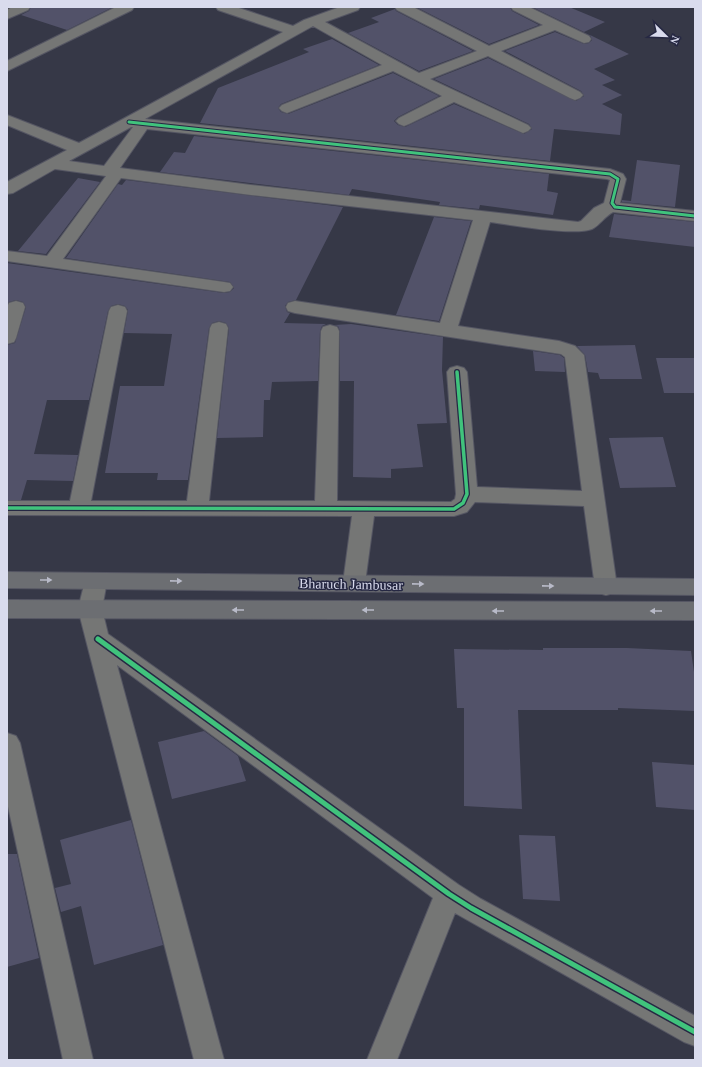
<svg xmlns="http://www.w3.org/2000/svg" width="702" height="1067" viewBox="0 0 702 1067" font-family="Georgia,serif">
<rect width="100%" height="100%" fill="#363847"/>
<path fill="#525269" d="M31,7h82l-46,23 -46,-15 8,-4z
M416,7h94l2,4 27,14 -50,19z
M532,7h37l36,15 -21,10z
M395,9l1,2 77,40 -54,20 -71,-38 31,-11 -8,-4z
M555,32l29,12 5,-1 3,-3 -2,-5 39,19 -35,15 21,11 -13,5 20,10 -20,9 20,10 -2,21 -66,-6 -4,32 -350,-38 18,-35 91,-36 -6,-3 29,-10 47,26 -98,39 -3,4 3,4 7,2 105,-41 46,23 -41,21 -4,4 4,4 7,2 49,-23 70,30 8,-5 -3,-5 -95,-45 54,-21 88,43 8,-5 -3,-5 -76,-40z
M194,136l355,38 -2,17 11,2 -5,22 -73,-10 -1,4 -40,-4 1,-3 -88,-13 -3,6 -189,-23 14,-20 11,1z
M637,160l43,5 -5,42 -53,-5v-2l9,1z
M78,178l22,4 -54,72 -28,-3z
M126,180l217,27 -47,93 -8,2 -3,4 2,6 3,1 -6,10 42,1 -4,2 -2,5 -2,50 -46,1 -2,18h-6l-1,37 -46,1 12,-110 -3,-5 -7,-2 -7,2 -3,5 -21,152h-31l1,-7h-53l15,-87h44l8,-52 -48,-1 4,-23 -3,-4 -7,-2 -7,2 -3,5 -19,89h-42l-13,54 44,1 -5,26 -46,-1 -6,20h-14v-155l8,-2 11,-36 -3,-5 -7,-2 -7,2 -2,2v-41l217,30 6,-1 4,-4 -4,-6 -164,-24 52,-74 4,1z
M614,214l81,8v25l-86,-10z
M434,217l37,4 -32,100 -43,-6z
M351,324l92,13 -1,33 5,53 -30,1 6,43 -32,2v9l-38,-1 1,-96h-14v-50l-2,-5 -4,-1z
M635,345l7,34h-42l-2,-6 -10,-1 -3,-17 -8,-9z
M533,351l27,4 4,3 1,14 -30,-1z
M656,358h39v35h-31z
M663,437l13,50 -56,1 -11,-50z
M543,648h84l64,3 4,28v32l-77,-3v2h-100l4,99 -58,-3v-98h-7l-3,-59 89,1z
M204,731l34,25 8,25 -74,18 -14,-57z
M652,762l43,3v45l-39,-3z
M131,820l32,125 -69,20 -13,-59 -20,6 -6,-24 16,-4 -11,-44z
M519,835l36,1 5,65 -37,-2z
M7,854h10l22,104 -32,9z"/>
<g fill="none" stroke-linecap="round" stroke-linejoin="round">
<defs>
<path id="minor" d="M12,7h18l-2,3 -21,9v-9z
M116,7h18l-2,3 -125,61v-10z
M216,7h20l57,19 11,-6 36,-13h20l-2,3 -33,12 94,51 58,-22 -80,-41 -2,-3h18l76,39 54,-21 -30,-15 -2,-3h18l60,29 2,3 -2,3 -5,1 -29,-13 -54,21 79,41 3,3 -3,3 -5,2 -5,-2 -82,-42 -58,23 98,46 3,3 -3,3 -5,2 -69,-31 -45,22 -5,2 -5,-2 -3,-3 3,-3 43,-22 -49,-25 -101,40 -5,2 -5,-2 -3,-3 3,-3 100,-40 -69,-39 -168,93 465,50 13,5 3,5 -6,24 75,8v10l-82,-9c-8,4 -14,14 -21,17 -18,7 -81,-4 -102,-7l-32,104 101,15 16,5 9,9 33,232 -3,6 -8,2 -8,-2 -3,-6 -11,-81 -109,-4 -8,10 -13,4h-80l-9,67 -3,6 -8,2 -8,-2 -3,-6 9,-67 -345,-1v-14h63l39,-190 2,-4 7,-2 7,2 2,4 -36,190h96l23,-173 2,-4 7,-2 7,2 2,4 -19,173h106l6,-170 2,-4 7,-2 7,2 2,4 -2,170 114,1 4,-3 1,-5 -9,-122 3,-4 7,-2 7,2 3,4 10,115 105,4 -17,-134 -4,-3 -266,-41 -7,-2 -2,-4 2,-4 7,-2 145,22 33,-103 -222,-25 -130,-17 -58,81 161,23 6,1 3,4 -3,4 -6,1 -217,-31v-10l40,5 59,-80 -51,-7 -42,24 -6,1v-12l60,-32 -60,-25v-10l72,28 204,-111 -65,-22zM131,127h2l-29,39 -35,-5zM147,129l460,50 3,1 -6,23 -10,5 -13,13 -3,1 -327,-37 -131,-17z
M16,301l7,2 2,4 -9,31 -2,4 -7,2v-37l2,-4z
M96,573l8,2 3,6 -5,28 6,25 351,251 22,14 214,117v30l-11,-4 -229,-129 -58,147h-30l66,-162 -316,-233 107,395h-30l-116,-451 7,-28 3,-6z
M7,733l9,3 4,7 73,317h-30l-56,-258z"/>
<path id="major" d="M7,572l688,7v16l-688,-7z
M7,600l688,2v18l-688,-2z"/>
</defs>
<use href="#minor" stroke="#555663" stroke-width="2"/>
<use href="#major" stroke="#555663" stroke-width="2"/>
<use href="#minor" fill="#757675" fill-rule="evenodd"/>
<use href="#major" fill="#6c6e72" fill-rule="evenodd"/>
<defs>
<path id="cycleway-far2" d="M129,122l481,52 8,5 -6,24 3,4 80,9"/>
<path id="cycleway-far1" d="M7,508l447,1 9,-6 4,-9 -10,-122"/>
<path id="cycleway" d="M98,639l351,255 22,14 224,124"/>
</defs>
<use href="#cycleway-far2" stroke="#262843" stroke-width="5"/>
<use href="#cycleway-far1" stroke="#262843" stroke-width="6"/>
<use href="#cycleway" stroke="#262843" stroke-width="8"/>
<use href="#cycleway-far2" stroke="#40c37c" stroke-width="3"/>
<use href="#cycleway-far1" stroke="#40c37c" stroke-width="3.5"/>
<use href="#cycleway" stroke="#40c37c" stroke-width="5"/>
</g>
<defs><path id="oneway-solid" d="M-6-.8H1V-3.2L6.5 0L1 3.2V.8H-6Z"/></defs>
<g fill="#b8bac8">
<use href="#oneway-solid" transform="translate(46 580)"/>
<use href="#oneway-solid" transform="translate(176 581) rotate(1)"/>
<use href="#oneway-solid" transform="translate(418 584) rotate(1)"/>
<use href="#oneway-solid" transform="translate(548 586) rotate(1)"/>
<use href="#oneway-solid" transform="translate(238 610) rotate(-180)"/>
<use href="#oneway-solid" transform="translate(368 610) rotate(-180)"/>
<use href="#oneway-solid" transform="translate(498 611) rotate(-180)"/>
<use href="#oneway-solid" transform="translate(656 611) rotate(-180)"/>
</g>
<g text-anchor="middle" stroke-width="3" stroke-linejoin="round" paint-order="stroke">
<g font-size="14" fill="#d9dbed" stroke="#262843">
<text transform="translate(351 584) rotate(1)" y="5">Bharuch Jambusar</text>
</g>
</g>
<rect width="702" height="1067" fill="none" stroke="#d9dbed" stroke-width="16"/>
<g transform="translate(666 36) rotate(113)" stroke="#262843" stroke-width="3" paint-order="stroke">
<path d="M0-3L7 15L0 10L-7 15Z" fill="#d9dbed"/>
<text y="-6" font-size="11" font-weight="bold" text-anchor="middle" fill="#d9dbed">N</text>
</g>
</svg>
